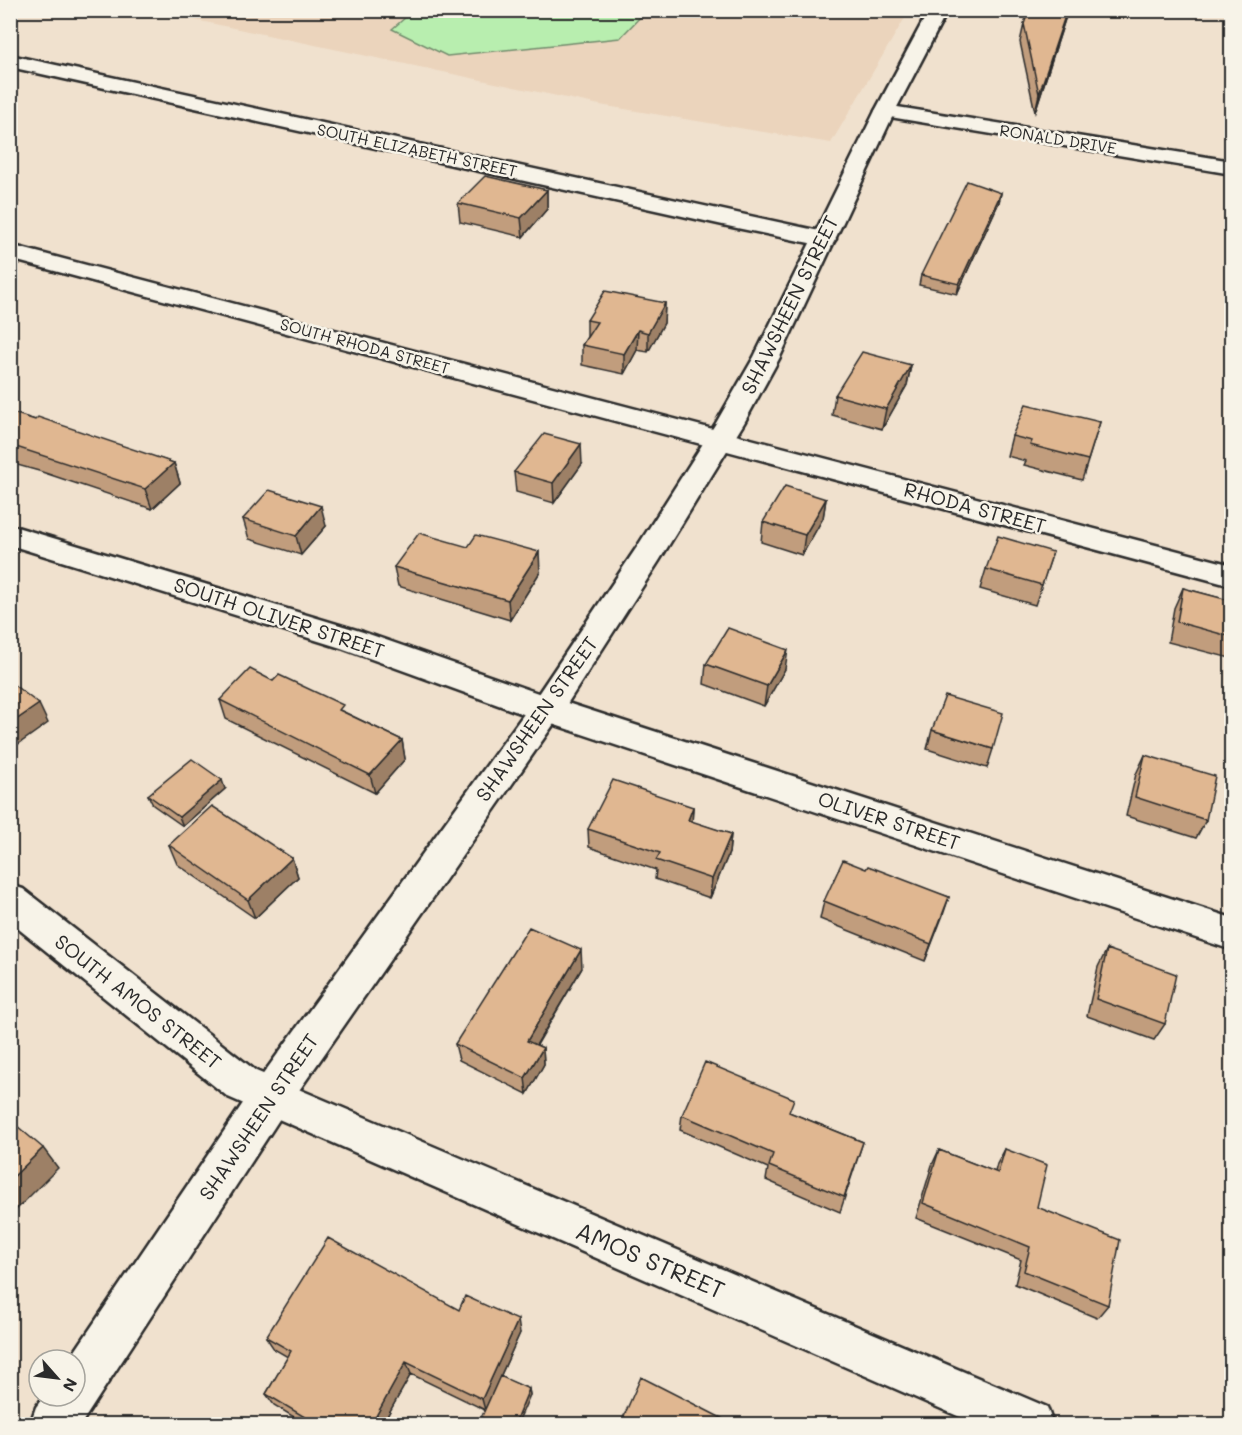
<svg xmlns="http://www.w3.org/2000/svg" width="1242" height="1435" viewBox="0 0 1242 1435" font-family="Mali,sans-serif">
<rect width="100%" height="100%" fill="#f0e1ce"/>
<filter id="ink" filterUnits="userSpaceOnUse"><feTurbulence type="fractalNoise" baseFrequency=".0167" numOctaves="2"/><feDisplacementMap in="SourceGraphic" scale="12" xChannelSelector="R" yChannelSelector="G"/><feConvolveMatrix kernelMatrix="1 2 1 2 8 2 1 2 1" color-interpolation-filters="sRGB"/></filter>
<g filter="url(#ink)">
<path fill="#ebd4bc" d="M153,11h756l-78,132 -231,-38z"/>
<path fill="#b8eeaf" stroke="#728c6d" stroke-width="1.5" d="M640,11l4,2 -24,25 -173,18 -55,-27 21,-18z"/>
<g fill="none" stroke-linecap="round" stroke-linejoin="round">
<defs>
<path id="minor" d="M10,55l814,177 8,2 4,5 -4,5 -8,2 -92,-19 -722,-160z
M885,105l347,56v13l-354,-59 -3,-4 3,-4z
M10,245l1222,320v21l-1222,-327z
M10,525l353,107 195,68 674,218v32l-698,-232 -193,-70 -331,-103z
M10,885l13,4 233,182 791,336 6,17h-77l-748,-327 -218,-175z"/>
<path id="secondary" d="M929,10h19l-53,101 -115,246 -36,66 -85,138 -101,157 -274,394 -203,312h-51l6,-17 8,-11h31v-36h-6l187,-276 278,-384 103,-153 79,-124 38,-66 121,-246z"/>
</defs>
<use href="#minor" stroke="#2b2b2b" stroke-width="5"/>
<use href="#secondary" stroke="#2b2b2b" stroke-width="5"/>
<use href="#minor" fill="#f7f3e8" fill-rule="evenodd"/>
<use href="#secondary" fill="#f7f3e8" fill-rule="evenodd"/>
</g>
<path fill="#c19d7d" stroke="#2b2b2b" stroke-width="1.5" d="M1029,10h39l-33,102 -15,-70 4,-18z
M547,190v19l-24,28 -63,-15 -2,-19z
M1001,193l-2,9 -42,92 -38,-9 2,-10z
M665,303l-1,20 -16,29 -11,-2 -13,24 -42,-9v-20l5,-8v-17z
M911,365l-4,20 -25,44 -50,-14 3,-20z
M10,412l164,51 6,20 -28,26 -113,-38 -29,-8z
M1100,422l-18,58 -58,-15 2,-4 -19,-5 5,-20z
M582,464l-28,39 -38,-11 -2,-20z
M826,499l-3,19 -21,37 -41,-13 2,-20z
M243,519l83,7 -25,29 -52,-16z
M1053,552l-18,53 -55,-16 6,-20z
M394,567l146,5 -30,48 -112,-34z
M1183,588l49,13v54l-2,3 -62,-16 6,-34z
M706,664l79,5 -21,37 -60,-22z
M273,681l71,31 58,28 3,19 -30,34 -149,-74 -6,-19z
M932,730l61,19 -6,19 -60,-19z
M1145,755l61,65 -10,18 -70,-22 10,-42z
M225,789l-42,37 -30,-21 -5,-10z
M693,807l-1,15 39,12 -2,19 -19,45 -55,-19 1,-9 -67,-23 -1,-18z
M169,845l123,13 6,19 -43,41 -78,-54z
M866,869l83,28 -24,64 -105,-42 4,-18z
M1107,949l58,75 -11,16 -67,-24 11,-49z
M582,968l-45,77 6,3 1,16 -17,30 -68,-34 -4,-16z
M791,1113l72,29 -23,70 -74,-32 2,-12 -88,-38 2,-15z
M1005,1149l32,58 71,98 -11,13 -82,-34 6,-24 -105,-42 16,-53 7,-15 56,22 2,-8z
M459,1310l61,23 -20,44 29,12 1,6 -45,15 -74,-36 -29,51h-75l-33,-20 -8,-11 22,-37 -14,-8 -8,-12z"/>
<path fill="#9d8066" stroke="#2b2b2b" stroke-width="1.5" d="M1067,10h1l-33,102 4,-18z
M547,190v19l-24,28 -2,-19z
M1001,193l-2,9 -42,92 2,-10z
M665,303l-1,20 -16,29v-19z
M638,330l-1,20 -13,24v-20z
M911,365l-4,20 -25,44 4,-20z
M581,444l1,20 -28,39 -1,-20z
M174,463l6,20 -28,26 -7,-20z
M826,499l-3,19 -21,37 3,-20z
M321,506l5,20 -25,29 -5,-19z
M539,552l1,20 -30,48 -2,-20z
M788,650l-3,19 -21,37 3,-20z
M39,704l9,19 -38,27v-26z
M402,740l3,19 -30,34 -5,-18z
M222,780l3,9 -42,37 -4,-9z
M693,807l-1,18 -4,-5z
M731,834l-2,19 -19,45 2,-19z
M292,858l6,19 -43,41 -7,-18z
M949,897l-6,18 -18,46 6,-17z
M581,950l1,18 -53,89 -2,-16z
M543,1048l1,16 -17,30 -2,-16z
M43,1148l15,20 -48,48v-36z
M518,1320l2,13 -35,77 -3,-11z
M406,1362l5,12 -29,51h-11z
M529,1389l1,6 -13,30h-3z"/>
<path fill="#e0b791" stroke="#2b2b2b" stroke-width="1.5" d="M1029,10h38l-28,84 -15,-70z
M485,176l62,14 -26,28 -63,-15z
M967,181l34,12 -42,91 -38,-9z
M605,291l60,12 -17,30 -10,-3 -14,24 -42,-9 15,-23 -10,-2z
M862,352l49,13 -25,44 -51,-14z
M1026,404l74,18 -12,38 -58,-15 2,-4 -20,-5z
M10,412l25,8 3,-3 136,46 -29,26 -135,-44z
M544,434l37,10 -28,39 -39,-11z
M785,486l41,13 -21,36 -42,-13z
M269,490l52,16 -25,30 -53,-17z
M419,533l49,14 8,-12 63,17 -31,48 -114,-33z
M998,536l55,16 -11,33 -56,-16z
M1183,588l49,13v36l-55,-15z
M728,628l60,22 -21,36 -61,-22z
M250,669l23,12 6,-6 64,30 -4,5 63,30 -32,35 -150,-75z
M10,682l29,22 -29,20z
M945,696l58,17 -10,36 -61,-19z
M1145,755l70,21 -9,44 -71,-23z
M192,759l30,21 -43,37 -31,-22z
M613,780l80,27 -5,13 43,14 -19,45 -56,-19 4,-7 -72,-24z
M212,806l80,52 -44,42 -79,-55z
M843,860l23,9 2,-3 81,31 -18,47 -107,-43z
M529,927l52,23 -54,91 16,7 -18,30 -70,-34z
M1107,949l69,25 -11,50 -69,-25z
M705,1062l89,37 -5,13 74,30 -19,55 -75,-31 4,-12 -91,-39z
M10,1120l33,28 -33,32z
M1005,1149l42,16 -10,42 83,33 -12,65 -84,-34 6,-24 -107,-44 16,-53 59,23z
M328,1238l131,72 6,-14 53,24 -36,79 -76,-37 -35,63h-53l-52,-31 25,-43 -25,-14z
M500,1376l29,13 -15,36h-36z
M641,1377l94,48h-115z"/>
</g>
<g text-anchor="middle" stroke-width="5" stroke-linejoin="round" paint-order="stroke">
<g font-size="16" fill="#2b2b2b" stroke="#f7f3e8">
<text transform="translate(1058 139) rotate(9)" y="6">RONALD DRIVE</text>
<text transform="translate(417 150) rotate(12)" y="6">SOUTH ELIZABETH STREET</text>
<text transform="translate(365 346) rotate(15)" y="6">SOUTH RHODA STREET</text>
</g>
<g font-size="20" fill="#2b2b2b" stroke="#f7f3e8">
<text transform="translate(790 305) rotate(-64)" y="7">SHAWSHEEN STREET</text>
<text transform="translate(975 508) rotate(15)" y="7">RHODA STREET</text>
<text transform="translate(279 618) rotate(18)" y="7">SOUTH OLIVER STREET</text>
<text transform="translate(537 719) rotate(-55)" y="7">SHAWSHEEN STREET</text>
<text transform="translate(889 821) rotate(18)" y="7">OLIVER STREET</text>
<text transform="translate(138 1002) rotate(38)" y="7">SOUTH AMOS STREET</text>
<text transform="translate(259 1117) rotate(-56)" y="7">SHAWSHEEN STREET</text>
</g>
<g font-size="24" fill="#2b2b2b" stroke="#f7f3e8">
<text transform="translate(650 1261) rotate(23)" y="8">AMOS STREET</text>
</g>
</g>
<rect width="1242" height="1435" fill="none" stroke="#f7f3e8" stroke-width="36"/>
<rect x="18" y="18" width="1206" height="1399" fill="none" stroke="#2b2b2b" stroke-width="2" filter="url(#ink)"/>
<g transform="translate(57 1378) rotate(118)"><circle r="28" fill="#f7f3e8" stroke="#a5a39c" stroke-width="1.5"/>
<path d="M0-4.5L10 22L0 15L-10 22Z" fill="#2b2b2b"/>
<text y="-9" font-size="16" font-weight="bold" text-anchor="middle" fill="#2b2b2b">N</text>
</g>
</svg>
